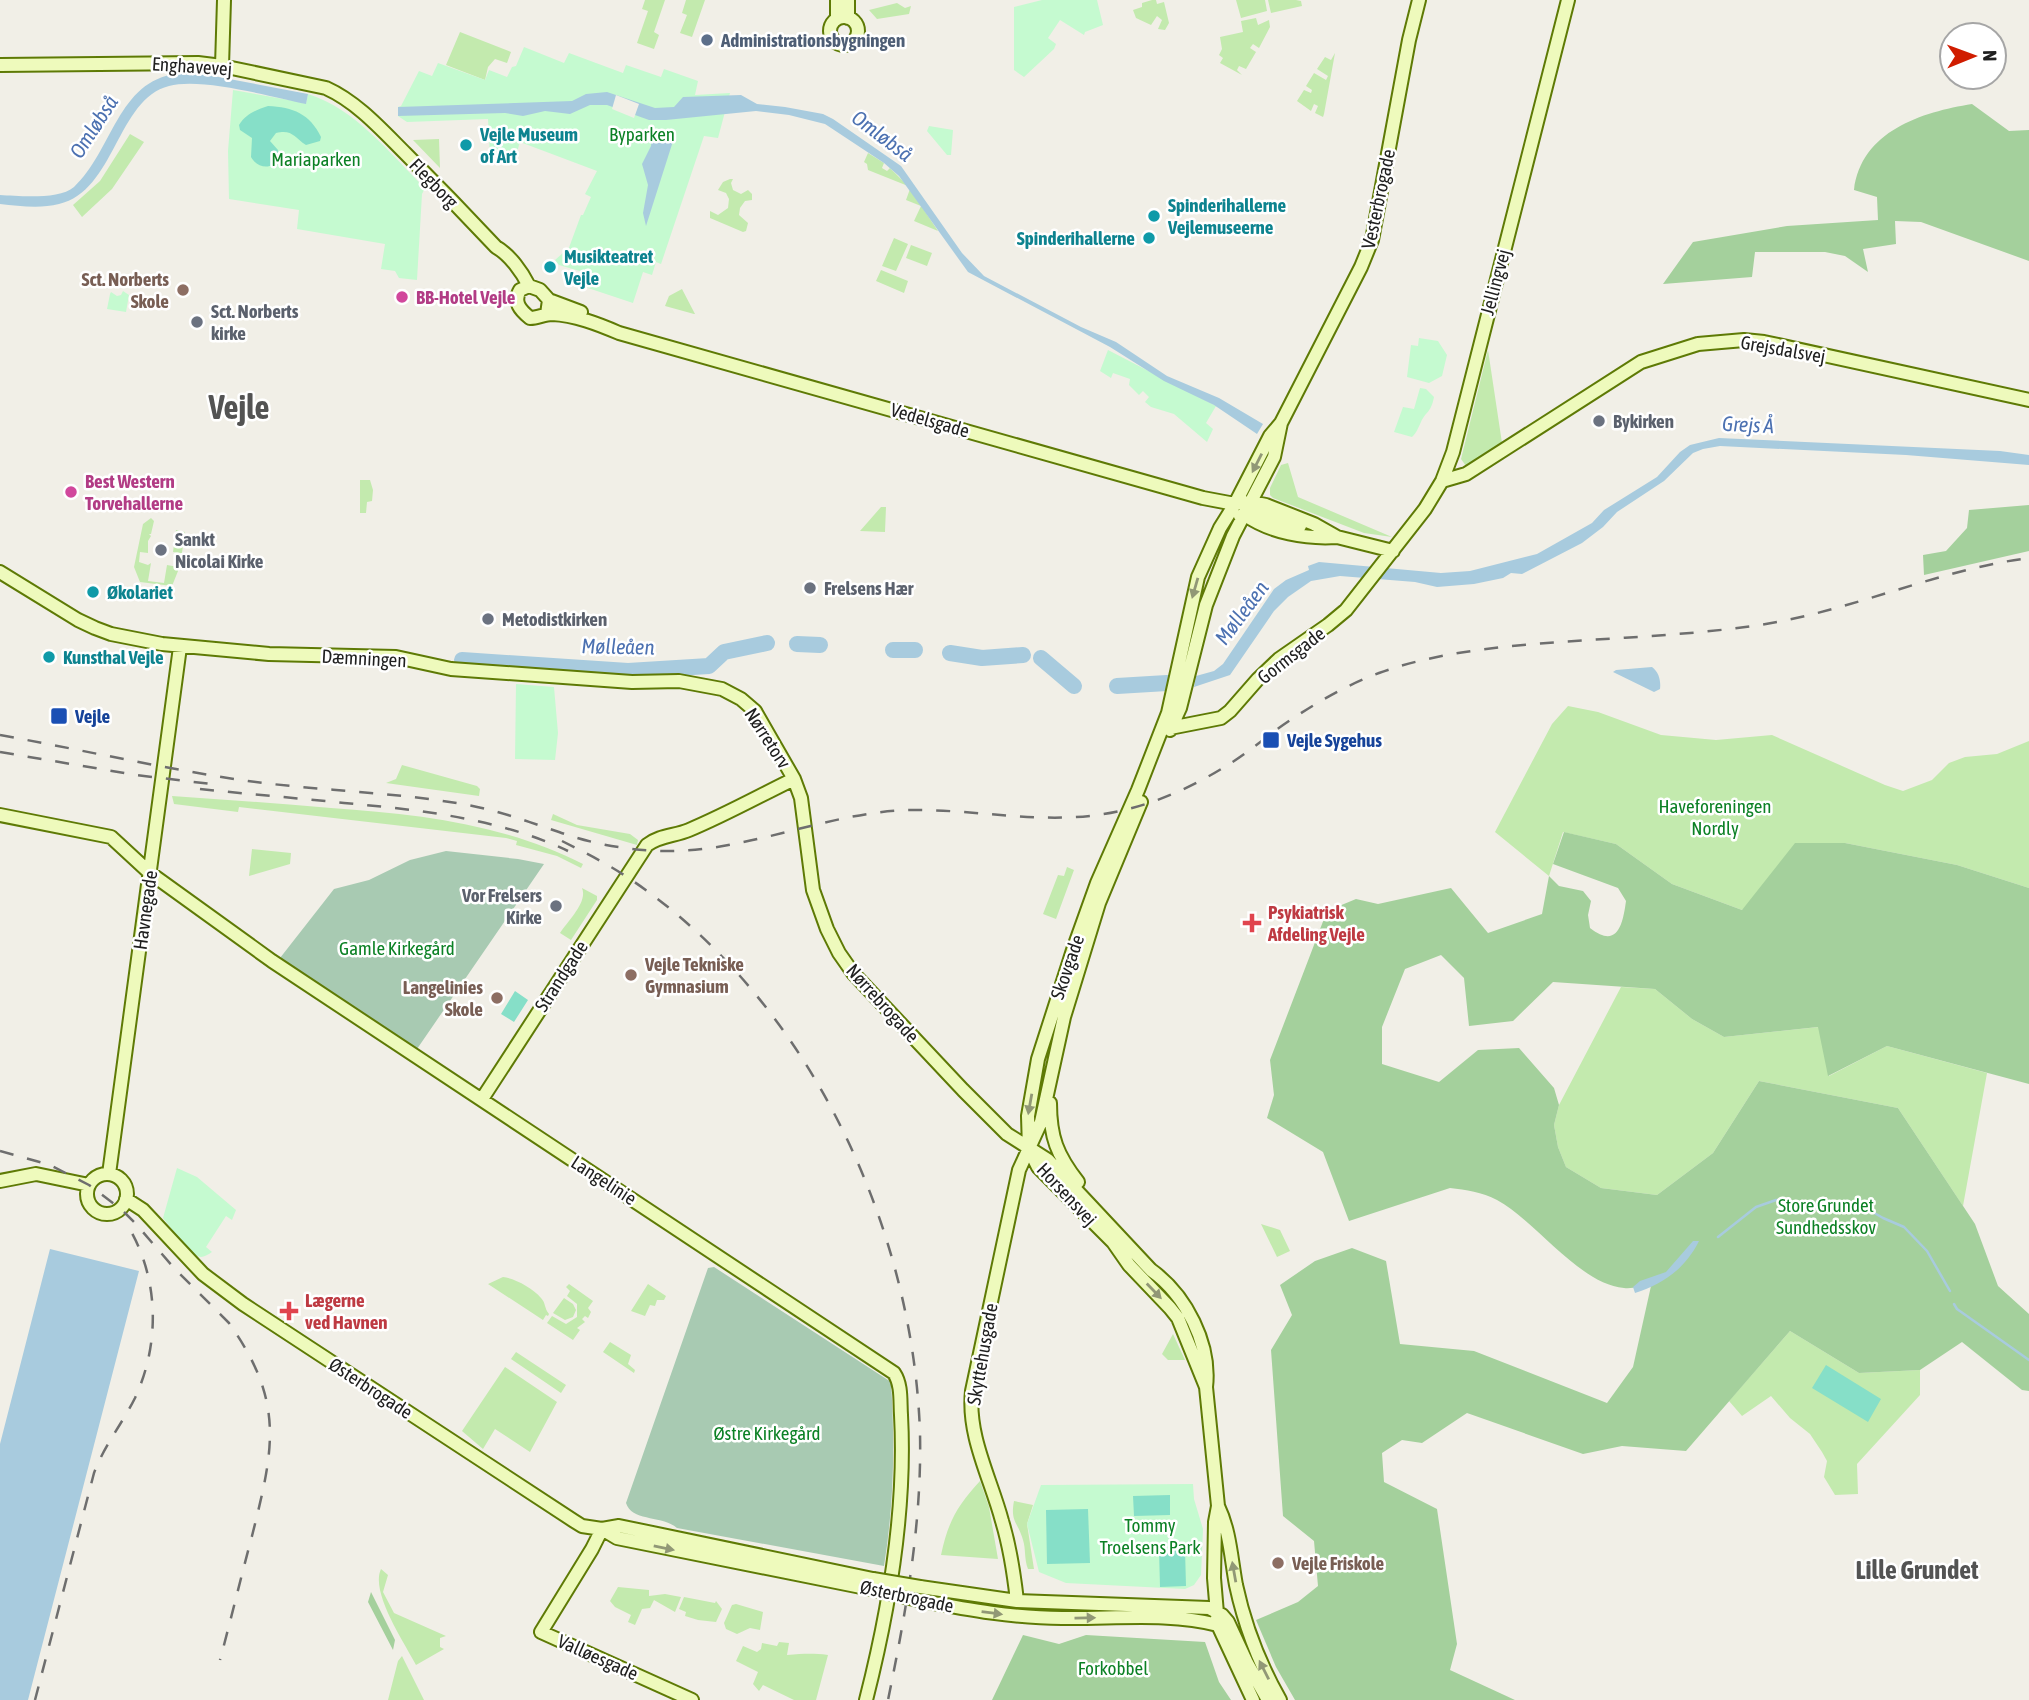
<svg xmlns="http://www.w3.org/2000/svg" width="2029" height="1700" viewBox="0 0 2029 1700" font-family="'Asap Condensed',sans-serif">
<rect width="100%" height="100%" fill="#f1efe7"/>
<path fill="#c3eaae" d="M645,0h20l-11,32 5,3 -5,14 -17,-6 11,-32 -6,-2z
M686,0h19l-13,37 -12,-4 7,-18 -5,-2z
M1152,0h4l1,4 7,-2 5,21 -4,7 -7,-1 4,-9 -5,-4 -6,9 -15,-7 -3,-8 9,-3v-4z
M1236,0h29l2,11 -26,7z
M1268,0h28l5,1 1,5 -31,7z
M897,3l8,5 6,-2 -2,8 -32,5 -8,-9z
M1256,18l2,7 11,-5 1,7 -11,21 -6,-4 -3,4 6,4 -10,17 -7,-3 -2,4 5,5 -22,-12 3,-5 -4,-3 3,-6 -2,-12 23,-5 -2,-11z
M460,32l51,20 -4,11 -12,-4 -7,8 -3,13 -39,-15z
M1335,53l-11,61 -1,3 -8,-4 3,-7 -4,-2 -3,7 -14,-10 7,-11 7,3 1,-3 -6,-4 8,-13 12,7 2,-4 -11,-7 8,-12 6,3z
M130,134l14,8 -32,47 -30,28 -9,-12 27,-24z
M439,139l1,29 -27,-28z
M868,153l16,10 -2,5 5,3 3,-3 18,18 -40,-16 -1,-6 -3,-2z
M730,179h3l-2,4 2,7 8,4 7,-4 4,4v6l-7,1 -5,7 -1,7 9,8 -2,8 -3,1 -33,-14v-7l8,4 10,-7 1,-9 -3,-6 -8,-3 5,-8z
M910,189l28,42 -24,-10 7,-15 -15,-6z
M894,238l14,6 -12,27 -14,-5z
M911,245l21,8 -5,13 -21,-8z
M881,270l27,11 -4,12 -28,-12z
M682,289l13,25h-1l-29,-8 4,-10z
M1488,350l14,93 -36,23 -5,-7z
M1288,463l10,34 94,40 -28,-4 -91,-35 -3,-3v-7l11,-23z
M360,480h10l3,10 -1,11 -5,1 -1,11h-6z
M881,507h5l-1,25 -25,-1z
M151,518l3,3 -3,13h-2l2,2 -3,5v12l-8,-1 -1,10 9,3 3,-2 -3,18 16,2 3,-18 11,2 2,-14 -7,-1 3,-22 9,2 -5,34 -8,20 -32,-4 -6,-15 9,-43z
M1568,706l30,6 63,23 55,5 56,-5 113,50 18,6 29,-11 17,-17 16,-6 32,-3 32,-13v147l-72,-23 -112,-22 -103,67 -70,-26 -56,-40 -53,-12 -14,44 -54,-44 57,-108z
M402,765l75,21 3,3 -1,7 -93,-13 10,-4z
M172,796c53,4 106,7 159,12 87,6 173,16 252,56l-2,4 -24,-12 -41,-11 1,-4 -11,-3 -267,-31 -1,5 -64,-8z
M553,814l24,11 53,9 8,6 -1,5 -86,-25z
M252,849l39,4 -1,11 -41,12z
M1067,867l7,3 -18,49 -13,-5 15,-39 6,1z
M582,888l15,8v4l-26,40 -11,-7c8,-12 28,-31 22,-45z
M1621,987l34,2 37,30 32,18 95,-10 10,49 58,-30 100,27 -24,133 -65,-98 -139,-27 -46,72 -56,42 -56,-7 -35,-21 -8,-20 -4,-22 5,-20z
M1261,1224l19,6 10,21 -13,6z
M503,1277c11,1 30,11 38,21 5,5 3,10 8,16l-1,2 -2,-1 -3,5 -55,-36z
M569,1284l24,17 -5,7 3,4 -3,6 -3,-2 -3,3 3,3 -8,6 3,2 -7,10 -26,-17 5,-7 14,8 11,-7v-13l-10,-8 3,-5 -4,-4z
M648,1284l18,12 -2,4h-7l-2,6 -5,-1 -5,11 -14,-5z
M564,1298l9,6 3,6 -3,7 -8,3 -12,-7z
M1790,1331l69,42 61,-3v25l-63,69 1,30 -23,1 -11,-18 3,-16 -5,-9 -12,-18 -20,-16 -19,-22 -29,20 -13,-15z
M1173,1334l12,26h-17l-6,-6z
M610,1342l21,13 -3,9 7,6 -1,3 -31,-21z
M516,1352l50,33 -5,8 -50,-34z
M505,1367l52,35 -27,50 -35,-23 -12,20 -21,-18z
M980,1481l9,26 9,52 -57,-4c7,-33 16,-49 39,-74z
M1014,1501l19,4 -6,19 7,45h-6c-4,-10 -2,-20 -5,-29 -5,-18 -13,-18 -9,-39z
M381,1569l7,6 -5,17 11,21 52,23 -6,2v9l4,2 -28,16c-12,-23 -46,-73 -35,-96z
M618,1587l31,3v6l16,-2 16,3 -6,15 -21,-12 -4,8 -8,1 -7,16 -7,-3 3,-7 -16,-8 -5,-6z
M684,1597l31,6 1,-2 6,8 -6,13 -18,-2 -13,-4 1,-4 -7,-3z
M736,1604l27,8 -3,18 -10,-2 -13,6 -11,-5 -2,-6 8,-18z
M779,1642l10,1 -2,12c16,-1 24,-2 41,0l-12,45h-22l-31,-15 -4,6 -6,-7 5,-12 -22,-11 7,-15 14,6 4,-3 1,-6 15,3z
M402,1656l22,44h-36l10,-39z"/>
<path fill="#a4d09c" d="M1972,104l37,27 20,-1v131l-108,-39 -26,-1 1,23 -33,5 5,23 -23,-16 -20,-4h-70l-3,25 -89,7 30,-42 94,-16 91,-6 -1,-23 -23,-7c7,-59 68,-78 118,-86z
M2029,505v46l-105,24 -1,-20 23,-4 21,-23 2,-18z
M1564,832l52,12 56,40 70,26 53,-67h50l112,22 72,23v196l-142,-38 -59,30 -10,-49 -94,10 -32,-18 -37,-30 -102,-7 -40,39 -44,5 -5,-48 -23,-23 -36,14 -23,58v37l57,18 39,-32 41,-2 35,40 5,17 -5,20 4,22 8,20 35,21 56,7 56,-42 46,-72 139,27 77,116 23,62 31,28v77l-7,-1 -60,-48 -42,28 -61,3 -69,-42 -104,120 -64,-5 -39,8 -116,-41 -45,30 -20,-3 -20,13 2,29 53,27 20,135 -7,26 65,30h-220l-19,-33 -20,-47 42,-18 20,-16 -4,-45 -31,-25 -12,-166 21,-35 -12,-30 35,-24 37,-13 34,13 14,83 74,7 133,52 26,-36 18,-81c-9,0 -19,3 -27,2 -45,-4 -88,-67 -127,-88 -15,-8 -31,-10 -47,-12l-101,33 -26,-69 -56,-34 7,-23 -4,-35 57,-149 29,-12 22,5 73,-16 37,45 54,-19 7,-38 10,10 24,5 8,10 -3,14 2,13c28,22 33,-5 36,-27l-8,-13 -65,-24z
M371,1592l24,48 -2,10 -25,-48z
M1023,1635l36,9 27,-9 119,7 14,40 12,18h-239z"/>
<path fill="#a8cab2" d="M446,851l72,8 26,5 -127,185 -137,-91 54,-69 35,-9 41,-20z
M714,1267l177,115c4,63 3,122 -7,184l-207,-38c-15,-13 -45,-6 -51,-25l82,-235z"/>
<path fill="#c5fad0" d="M1042,0h55l6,25 -18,7 -1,3 -24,-15 -12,18 8,6 -2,5 -30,28 -10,-7v-63z
M524,47l40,16 5,-10 54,20 3,-8 35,12 3,-8 34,12 -3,14 35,-2 -12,45 -14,-2 -43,128 -5,-2 -4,13 -9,-3 -10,31 -54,-18 6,-3 -2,-10 -24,-7 -4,-5 9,-8 3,1 14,-38h2l8,-18 -6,-3 12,-23 -77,-29 -7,23 -23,-8 -2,-38 -81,3 -9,-6v-9l3,-1 18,-35 13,5 6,-13 47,17 4,-10 18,7 5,-10 4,-1z
M233,90l73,13 2,-9c48,15 82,60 117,94l-3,6 -5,86 -18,-2 -4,-7 -14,-2 4,-25 -88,-15 2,-19 -70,-11 -1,-48z
M929,126l24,4 -2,25h-4l-20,-24z
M123,291l6,4 -3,17 -19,-3 3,-15 1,-2 6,4 4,-1z
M1419,338l19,3 9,14 -5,21 -13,7 -22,-6 4,-32 7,1z
M1108,350l108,56 -10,17 7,6 -6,13 -33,-28 -23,-7 -6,-5 4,-5 -6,-6 -4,4 -10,-10 1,-6 -17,-6 -2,5 -11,-7z
M1420,388l6,1 8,8c-3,16 -8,14 -13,25 -3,6 -4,10 -9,15l-18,-5 9,-25 11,2z
M516,684l38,3 4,46 -3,27 -40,-1z
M177,1168l20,9 39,33 -4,10 -6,-4 -20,31 6,5c-3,2 -8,5 -11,5 -10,-1 -31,-30 -38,-39z
M1193,1484l1,15 9,30 -2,46 -7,10 -9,4 -119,-6 -27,-11 -12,-48 14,-39z"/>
<path fill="#86dfc8" d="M268,106c25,1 42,8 53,31l-1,4 -14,4c-12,-8 -14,-16 -30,-12l-6,8 8,9 1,10c-8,10 -22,8 -28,-3l1,-19 -12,-8 -1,-5c7,-11 17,-15 29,-19z
M515,991l13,9 -14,22 -13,-8z
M1826,1365l55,34 -13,23 -56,-34z
M1170,1495v20l-36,1 -1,-20z
M1088,1509l2,54 -43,1 -1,-54z
M1159,1549h26l1,37 -26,1z"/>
<path fill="#a8cbde" d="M177,74l31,1 100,19 -2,10c-34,-7 -105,-27 -137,-18 -52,13 -54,105 -110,118 -19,5 -40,2 -59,0v-9c19,1 59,5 74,-8 38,-35 44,-107 103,-113z
M607,92l48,16 19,-1 9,-10 58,-2 16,9 28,3 38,7 10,5 68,47 61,87 22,23 97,51 35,15 51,34 52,22 44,26 -6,10 -43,-29 -50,-24 -54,-34 -142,-75 -69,-96 -15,-13 -59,-39 -36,-9 -33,-4 -90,9h-17l-42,-15h-17l-20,9 -25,-3 -22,5 -18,-3 -107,3v-9l174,-6 14,-7z
M652,137l22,1 -28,88 -3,-13 5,-28 -6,-21 9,-18z
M1719,438l281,13 29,4v10l-123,-10 -186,-9 -17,3 -10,4 -29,28 -47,31 -14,15 -21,16 -60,31 -11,-1 -8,5 -29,6 -37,3 -22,-5 -75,-6 -29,5 -23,16 -14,14 -44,64 -36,12 2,-11 18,-5 9,-7 51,-75 12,-9 23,-10 -1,-4 11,-4 122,11 29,-2 67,-17 55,-31 12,-13 53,-33 23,-25 10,-7z
M1652,667c7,5 9,14 8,22l-6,3 -41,-20 3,-2z
M1693,1241h6c-14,28 -36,43 -64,52l-2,-6 7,-6 26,-9z
M50,1249l89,22 -111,429h-28v-256z"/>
<path fill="#f1efe7" d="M616,95l23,9 -5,14 -22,-9z"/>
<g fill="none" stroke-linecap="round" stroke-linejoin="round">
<path stroke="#a8cbde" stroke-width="2.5" d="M1718,1237l38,-30 20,-7 38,5 30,-1 20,3 19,11 21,9 23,24 23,40
M1954,1304l3,5 72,51"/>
<path stroke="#a8cbde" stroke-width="16" d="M797,644l23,1
M893,650h22
M950,653l32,5 41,-3
M1041,658l33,28
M462,660l166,11 81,-5 15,-14 43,-9
M1117,686l50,-3"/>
<defs>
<path id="secondary" d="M848,0v18
M830 31a14 14 0 1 1 28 0a14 14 0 1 1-28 0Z
M837,19v-19
M0,65l198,-2 24,3 104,22c31,14 55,41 79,65 31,31 61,62 91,94 14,8 26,25 33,39
M222,66l2,-66
M549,300l32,12
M547,314l2,-14 -9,-10 -11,-4 -9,4c-7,12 0,20 10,28 8,0 14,-4 22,-4 23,1 46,10 67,19l584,165 32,6 16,-2 15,3 48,19 23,13 56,14
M1442,481l24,-7 175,-112 57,-18 46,-4 20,2 265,58
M1245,515c26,18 61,24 92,22
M1240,516c20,-6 41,4 60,10
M0,572l78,48 17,8 16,6 51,10 107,10 127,3 55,12 181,13 47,-1 43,8 19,10 14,12 39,68 7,19 12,92 14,39 12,24 14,20 110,117 44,44 41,26 103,110c35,25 60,74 55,117l12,119 -3,16 -1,56 4,47 35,75
M1170,728l51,-10 9,-7 28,-32 21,-20 49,-34 18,-15 79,-101 17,-28 11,-29 115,-452
M1170,730l10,-22 26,-103 27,-69 41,-79 7,-34
M0,815l111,22 39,36 122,88 622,412c8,12 6,28 7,42 5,92 -12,195 -35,285
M482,1099l165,-254c13,-10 28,-9 42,-15 36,-15 70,-34 105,-51
M1050,1103c0,34 7,52 28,79
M87 1194a20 20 0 1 1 40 0a20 20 0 1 1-40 0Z
M109,1174l71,-527
M0,1181l36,-7 53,11
M126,1199l17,11 60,64 40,30 331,217 8,5 20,3 17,-3 254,53
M1206,1387l-28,-69 -8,-10 -41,-43 -16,-23 -75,-75 -9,-18 -1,-33 10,-57 35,-109 24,-67 41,-93 30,-77 30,-136 22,-49 15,-24 35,-68 11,-13 80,-156 11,-27 37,-200 10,-40
M1218,1506c12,25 13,52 18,79 9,42 23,78 44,115
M602,1529l-10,20 -51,83 151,68
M602,1529l15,9 254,51
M920,1587l97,14 192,7 13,7 6,7 19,41 21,37
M918,1600c48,9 95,18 144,18 50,1 108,-6 156,7
M1017,1601c-3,-27 -7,-54 -15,-80 -11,-42 -35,-85 -30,-130l47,-221 22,-48 23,-105 35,-114 42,-101"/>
</defs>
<use href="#secondary" stroke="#5e7a05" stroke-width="16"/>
<use href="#secondary" stroke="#eefabc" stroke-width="12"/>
<path stroke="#6e6e6e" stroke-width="2.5" stroke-dasharray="14 14" stroke-linecap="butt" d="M0,735c83,15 165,34 248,46 73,10 148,11 220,24 32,6 61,17 91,27 33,12 68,18 103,19 85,2 164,-39 248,-41 71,-1 139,17 210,1 37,-8 74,-25 106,-45 24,-14 45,-34 69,-49 26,-17 54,-33 84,-44 50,-18 101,-24 154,-29 73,-6 148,-8 220,-18 95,-13 182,-56 276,-68
M0,752l136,23 75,9
M200,789c48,5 96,9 144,14 76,7 154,15 224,48
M562,841c22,11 44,22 65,36 178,118 286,345 293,556 2,90 -14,179 -32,267
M0,1151l50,14 39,20 32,24 15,15 38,44 55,55c56,79 45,125 23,213 -11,41 -21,83 -32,124
M35,1700l59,-227c10,-27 28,-49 41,-75 26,-56 24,-123 -9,-175"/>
<defs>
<path id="secondary-bridge" d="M873,1579l47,8
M871,1589l47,11"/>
</defs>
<use href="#secondary-bridge" stroke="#5e7a05" stroke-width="16" stroke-linecap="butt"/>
<use href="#secondary-bridge" stroke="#eefabc" stroke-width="12"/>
</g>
<defs><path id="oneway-solid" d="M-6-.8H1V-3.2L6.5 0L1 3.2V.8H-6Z" transform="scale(1.75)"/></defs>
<g fill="#919876">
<use href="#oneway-solid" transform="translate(1257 463) rotate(117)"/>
<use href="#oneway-solid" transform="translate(1195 588) rotate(106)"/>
<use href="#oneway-solid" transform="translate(1030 1104) rotate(100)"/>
<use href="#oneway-solid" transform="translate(1154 1291) rotate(46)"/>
<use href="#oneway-solid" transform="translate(664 1548) rotate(12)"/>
<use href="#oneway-solid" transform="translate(1234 1572) rotate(-100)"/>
<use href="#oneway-solid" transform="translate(992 1613) rotate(7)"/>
<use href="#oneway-solid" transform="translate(1085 1618) rotate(-1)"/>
<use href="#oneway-solid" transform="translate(1264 1670) rotate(-117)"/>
</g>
<circle fill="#5c6f8a" stroke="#fff" stroke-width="2.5" cx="707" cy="40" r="7"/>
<g fill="#0f9aa8" stroke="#fff" stroke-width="2.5">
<circle cx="466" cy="145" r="7"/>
<circle cx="1154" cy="216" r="7"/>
<circle cx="1149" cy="238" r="7"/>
<circle cx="550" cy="267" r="7"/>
<circle cx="93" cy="592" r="7"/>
<circle cx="49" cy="657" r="7"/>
</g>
<g fill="#8d6e63" stroke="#fff" stroke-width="2.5">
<circle cx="183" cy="290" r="7"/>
<circle cx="631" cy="975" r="7"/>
<circle cx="497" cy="998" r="7"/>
<circle cx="1278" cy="1563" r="7"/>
</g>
<g fill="#d1479c" stroke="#fff" stroke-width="2.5">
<circle cx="402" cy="297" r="7"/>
<circle cx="71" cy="492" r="7"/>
</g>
<g fill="#6b7280" stroke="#fff" stroke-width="2.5">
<circle cx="197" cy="322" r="7"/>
<circle cx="1599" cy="421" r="7"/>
<circle cx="161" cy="550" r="7"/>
<circle cx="810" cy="588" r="7"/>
<circle cx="488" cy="619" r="7"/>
<circle cx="556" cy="906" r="7"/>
</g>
<g fill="#1a4fb4" stroke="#fff" stroke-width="2.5">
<rect x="50" y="707" width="18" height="18" rx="3.5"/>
<rect x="1262" y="731" width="18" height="18" rx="3.5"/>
</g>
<g fill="#e0444e" stroke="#fff" stroke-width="2.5">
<path d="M1248.5 912.5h7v7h7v7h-7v7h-7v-7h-7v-7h7z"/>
<path d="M285.5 1300.5h7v7h7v7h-7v7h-7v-7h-7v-7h7z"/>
</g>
<g text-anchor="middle" stroke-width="5" stroke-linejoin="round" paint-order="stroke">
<g font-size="19" font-weight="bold" fill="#4e5e75" stroke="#fff" text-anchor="start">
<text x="721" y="47">Administrationsbygningen</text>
</g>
<g font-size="19" fill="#202020" stroke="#fff">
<text transform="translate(192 66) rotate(4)" y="7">Enghavevej</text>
<text transform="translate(434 183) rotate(46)" y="7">Flegborg</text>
<text transform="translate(1378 199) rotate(-78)" y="7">Vesterbrogade</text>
<text transform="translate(1495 282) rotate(-75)" y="7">Jellingvej</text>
<text transform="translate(1783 349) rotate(10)" y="7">Grejsdalsvej</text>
<text transform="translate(930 420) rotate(16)" y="7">Vedelsgade</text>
<text transform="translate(1291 655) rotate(-38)" y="7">Gormsgade</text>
<text transform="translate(364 658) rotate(3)" y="7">Dæmningen</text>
<text transform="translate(768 738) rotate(57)" y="7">Nørretorv</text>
<text transform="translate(145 910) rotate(-82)" y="7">Havnegade</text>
<text transform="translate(1067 967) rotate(-71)" y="7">Skovgade</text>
<text transform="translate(561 976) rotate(-57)" y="7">Strandgade</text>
<text transform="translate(883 1003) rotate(48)" y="7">Nørrebrogade</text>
<text transform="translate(604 1180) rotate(33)" y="7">Langelinie</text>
<text transform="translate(1067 1194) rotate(47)" y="7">Horsensvej</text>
<text transform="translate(982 1354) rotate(-80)" y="7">Skyttehusgade</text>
<text transform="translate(371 1388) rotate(33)" y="7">Østerbrogade</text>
<text transform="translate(907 1596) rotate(12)" y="7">Østerbrogade</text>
<text transform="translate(598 1657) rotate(24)" y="7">Valløesgade</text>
</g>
<g font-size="19" font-weight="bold" fill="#0d838f" stroke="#fff" text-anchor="start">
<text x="480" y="141">Vejle Museum<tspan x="480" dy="22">of Art</tspan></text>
<text x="1168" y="212">Spinderihallerne<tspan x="1168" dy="22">Vejlemuseerne</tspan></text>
<text x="1135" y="245" text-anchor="end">Spinderihallerne</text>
<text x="564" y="263">Musikteatret<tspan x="564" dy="22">Vejle</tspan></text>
<text x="107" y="599">Økolariet</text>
<text x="63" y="664">Kunsthal Vejle</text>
</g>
<g font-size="19" fill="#0c8125" stroke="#fff">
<text x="642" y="141">Byparken</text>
<text x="316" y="166">Mariaparken</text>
<text x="1715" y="813">Haveforeningen<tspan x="1715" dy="22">Nordly</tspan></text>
<text x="397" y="955">Gamle Kirkegård</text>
<text x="1826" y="1212">Store Grundet<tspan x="1826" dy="22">Sundhedsskov</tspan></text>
<text x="767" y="1440">Østre Kirkegård</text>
<text x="1150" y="1532">Tommy<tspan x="1150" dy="22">Troelsens Park</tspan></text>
<text x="1113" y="1675">Forkobbel</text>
</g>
<g font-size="19" font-weight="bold" fill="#785e54" stroke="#fff" text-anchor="end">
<text x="169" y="286">Sct. Norberts<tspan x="169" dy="22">Skole</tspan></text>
<text x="645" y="971" text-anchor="start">Vejle Tekniske<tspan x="645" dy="22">Gymnasium</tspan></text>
<text x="483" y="994">Langelinies<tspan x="483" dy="22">Skole</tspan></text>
<text x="1292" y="1570" text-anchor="start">Vejle Friskole</text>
</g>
<g font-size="19" font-weight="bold" fill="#b23c85" stroke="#fff" text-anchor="start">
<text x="416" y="304">BB-Hotel Vejle</text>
<text x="85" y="488">Best Western<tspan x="85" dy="22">Torvehallerne</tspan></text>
</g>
<g font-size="19" font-weight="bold" fill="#5b616d" stroke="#fff" text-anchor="start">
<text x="211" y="318">Sct. Norberts<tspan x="211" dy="22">kirke</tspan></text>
<text x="1613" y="428">Bykirken</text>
<text x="175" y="546">Sankt<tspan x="175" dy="22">Nicolai Kirke</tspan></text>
<text x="824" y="595">Frelsens Hær</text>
<text x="502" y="626">Metodistkirken</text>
<text x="542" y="902" text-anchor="end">Vor Frelsers<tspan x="542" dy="22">Kirke</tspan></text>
</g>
<g font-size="19" font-weight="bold" fill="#164399" stroke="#fff" text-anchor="start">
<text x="75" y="723">Vejle</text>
<text x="1287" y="747">Vejle Sygehus</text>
</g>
<g font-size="19" font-weight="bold" fill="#be3a42" stroke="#fff" text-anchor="start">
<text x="1268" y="919">Psykiatrisk<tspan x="1268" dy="22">Afdeling Vejle</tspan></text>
<text x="305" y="1307">Lægerne<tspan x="305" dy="22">ved Havnen</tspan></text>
</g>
<g font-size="21" font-style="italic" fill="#4c71b1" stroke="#fff">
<text transform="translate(94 127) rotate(-57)" y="7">Omløbså</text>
<text transform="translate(882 136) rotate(37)" y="7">Omløbså</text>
<text transform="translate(1748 425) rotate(3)" y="7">Grejs Å</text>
<text transform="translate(1242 613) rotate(-53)" y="7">Mølleåen</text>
<text transform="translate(618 647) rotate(1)" y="7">Mølleåen</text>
</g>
<g font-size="26" font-weight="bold" fill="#535353" stroke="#fff">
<text x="1917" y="1579">Lille Grundet</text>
</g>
<g font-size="33" font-weight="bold" fill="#535353" stroke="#fff">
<text x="239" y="419">Vejle</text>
</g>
</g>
<g transform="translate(1973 56) rotate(89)"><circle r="33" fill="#ffffff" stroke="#a6a6a6" stroke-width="2"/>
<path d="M0-5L12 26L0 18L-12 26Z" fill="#d01c00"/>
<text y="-10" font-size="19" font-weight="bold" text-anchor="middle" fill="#202020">N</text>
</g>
</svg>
